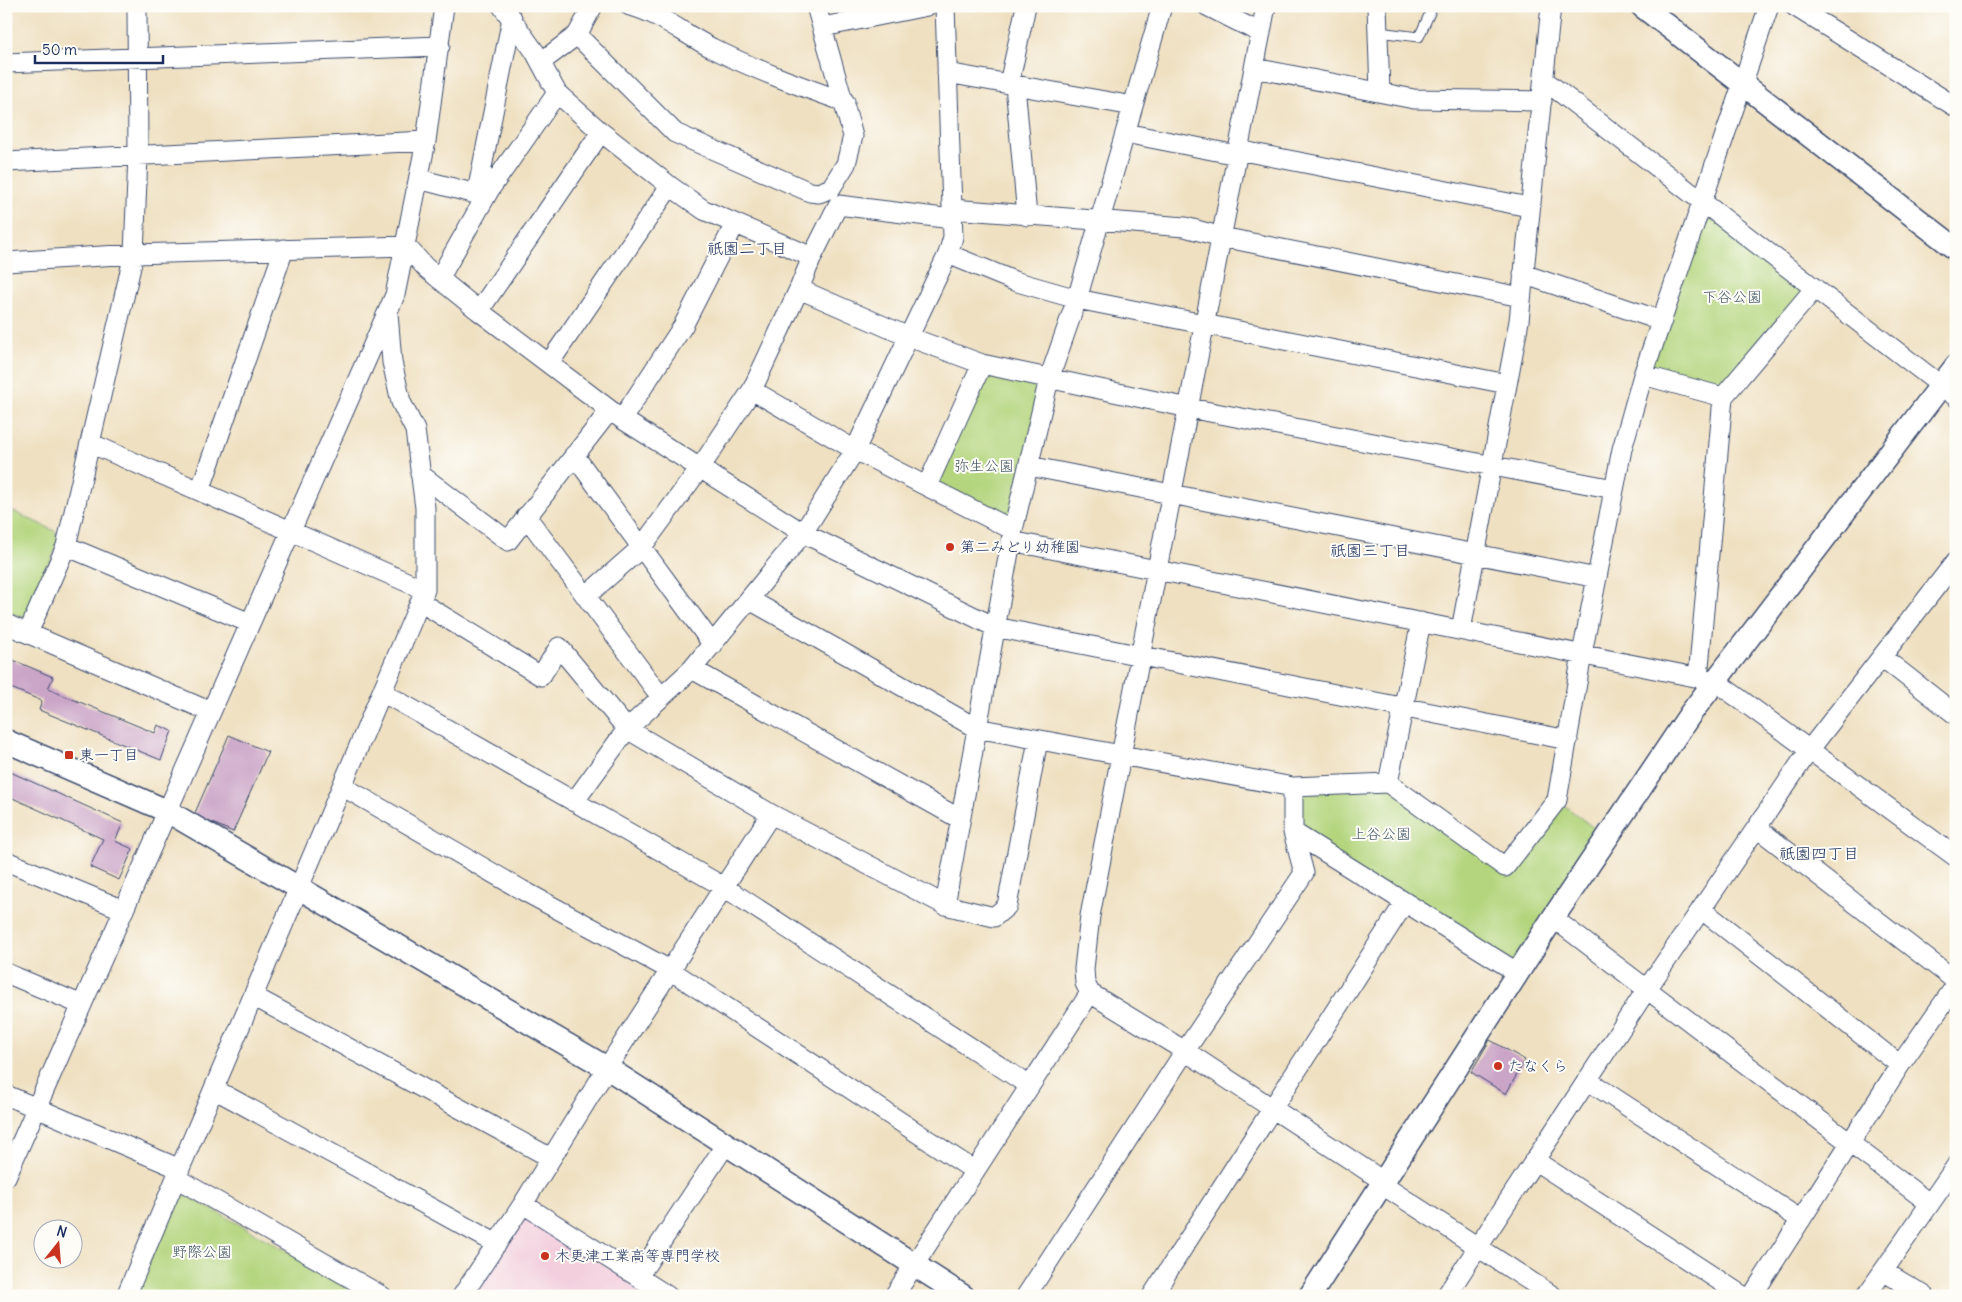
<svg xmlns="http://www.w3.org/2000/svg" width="1962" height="1302" viewBox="0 0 1962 1302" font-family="Delius,'Klee One',sans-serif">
<rect width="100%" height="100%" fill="#fdfcf7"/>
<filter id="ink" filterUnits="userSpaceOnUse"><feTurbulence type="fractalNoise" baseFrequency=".02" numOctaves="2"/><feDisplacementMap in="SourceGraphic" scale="10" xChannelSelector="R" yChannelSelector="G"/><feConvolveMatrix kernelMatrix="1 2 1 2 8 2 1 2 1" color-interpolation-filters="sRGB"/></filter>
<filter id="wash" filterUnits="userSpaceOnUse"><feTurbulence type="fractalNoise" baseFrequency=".0096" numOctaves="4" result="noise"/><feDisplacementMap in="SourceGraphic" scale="20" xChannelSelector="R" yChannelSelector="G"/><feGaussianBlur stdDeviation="1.12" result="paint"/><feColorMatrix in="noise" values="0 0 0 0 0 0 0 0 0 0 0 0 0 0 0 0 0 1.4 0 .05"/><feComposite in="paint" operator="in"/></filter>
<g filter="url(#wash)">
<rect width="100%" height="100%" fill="#efe0c1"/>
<path fill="#f3cfde" d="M526,1217l127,79h-180z"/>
<path fill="#b4d57e" stroke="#68826e" d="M1703,202l112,86 -92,109 -80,-22z
M982,364l67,15 -36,151 -86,-44z
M6,508l49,23 4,11 -31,72 -6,3 -16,-6z
M1388,783l117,84 52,-67 50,38 -89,135 -225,-141v-45z
M179,1191l189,105h-233z"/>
<g id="blocks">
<path fill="#cba5c8" d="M6,657l47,20 -5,12 107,44 3,-8 14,6 -11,29 -122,-50 3,-9 -36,-15z
M229,735l39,17 -35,80 -39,-17z
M6,770l117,53 -8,18 18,8 -14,31 -29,-13 13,-28 -97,-44z
M1490,1040l35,20 -19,34 -35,-22z"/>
</g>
</g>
<g filter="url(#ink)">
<use href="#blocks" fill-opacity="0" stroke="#3b4a6d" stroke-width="1"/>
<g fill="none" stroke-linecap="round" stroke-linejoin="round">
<defs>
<path id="service" d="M1378,32l41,5 14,-31"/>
<path id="minor" d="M502,6l33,46 22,41 44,39 69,54 34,24 108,47
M630,6c30,7 55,29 82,42 43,22 88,38 133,54
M1207,6l54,27
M1266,6l-176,910 -6,53 1,14 5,10 95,58 198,130
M1377,6l3,86
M1794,6l162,101
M823,27l104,-21
M577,35l98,98 135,59 9,1 12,-5 15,-24 7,-28 -37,-130
M541,62l36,-27 16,-29
M6,63l434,-17
M1254,68l160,31 128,2
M947,73l186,33
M1544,80l412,317
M1009,84l17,-78
M1015,85l12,131
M1125,133l112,22
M1238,150l291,57
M6,162l420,-21
M419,179l53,14 16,-4
M477,192l35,-174
M952,209l233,18 37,10 299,60
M948,254l66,27 63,18 430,85
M6,262l128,-8 272,-8 20,22 53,43 143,108 181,114 192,94 573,113
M1523,274l139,47
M439,279l51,-90 67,-96
M799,289l110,48 73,27 207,44 425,81
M479,311l122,-179
M550,362l120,-176
M1643,375l80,22
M752,390l103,60 158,80
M622,419l61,-93 52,-102
M90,443l335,147
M574,455l139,190
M1029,466l568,112
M420,474l88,67 102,-131
M927,486l55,-122
M200,491l84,-242
M526,516l135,181
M1011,541l704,140 241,176
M66,546l184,77
M586,596l55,-48 59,-80 52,-78 47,-101 13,-32 26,-52 114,14
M750,600l226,128 317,59 95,-4 117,84 52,-67 25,-146 40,-205 21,-74 126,-369
M420,602l121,74 18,-29 68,82 144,85 174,91 49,12 13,-11 31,-166
M6,624l205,88
M1461,630l58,-309 32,-315
M28,633l38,-87 68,-292 4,-99 -1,-149
M1882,657l74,58
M692,669l268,150
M1698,678l25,-281 92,-109
M382,692l342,195 306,199
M1388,783l33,-161
M342,786l180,104 148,80 305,201
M574,802l53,-73 65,-60 111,-136 52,-83 93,-196 5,-17 -8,-231
M1757,828l199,153
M1293,832l225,141
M6,861l118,49
M945,905l68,-375 36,-151 28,-80 85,-293
M1701,909l199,156
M1553,918l376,285
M6,973l76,32
M253,996l298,162
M1587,1080l214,140
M214,1089l283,155
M6,1095l174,74
M1534,1160l209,136
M6,1177l389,-882 31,-154 18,-135
M176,1178l206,118
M1381,1184l172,112
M523,1204l145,92
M1883,1271l42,25
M638,1277l88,-133
M126,1296l299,-706v-82l-10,-78 -14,-28 -9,-40 -4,-49
M462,1296l61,-92 84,-136 164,-254
M894,1296l196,-303
M1026,1296l159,-245 119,-178 -11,-41v-45
M1152,1296l253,-394
M1446,1296l201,-307 163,-240 146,-188
M1752,1296l148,-231 56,-80
M1866,1296l90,-130"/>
<path id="tertiary" d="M1642,6l314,243
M6,741l161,70 440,257 356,228
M1310,1296l243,-378 138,-205 265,-347"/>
</defs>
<use href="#service" stroke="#3b4a6d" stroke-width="11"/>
<use href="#minor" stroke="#3b4a6d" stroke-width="21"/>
<use href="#tertiary" stroke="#3b4a6d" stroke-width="25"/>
<use href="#service" stroke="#fff" stroke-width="9"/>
<use href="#minor" stroke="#fff" stroke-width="19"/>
<use href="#tertiary" stroke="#fff" stroke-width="22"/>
</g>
</g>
<g fill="#c8321e" stroke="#fdfcf7" stroke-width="2">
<circle cx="950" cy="547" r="5"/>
<rect x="64" y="750" width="10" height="10" rx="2.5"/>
<circle cx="1498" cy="1066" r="5"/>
<circle cx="545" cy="1256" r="5"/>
</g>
<g text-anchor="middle" stroke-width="4" stroke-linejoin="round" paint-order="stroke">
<g font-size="15" fill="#415866" stroke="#fdfcf7">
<text x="1732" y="302">下谷公園</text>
<text x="984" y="471">弥生公園</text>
<text x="1381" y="839">上谷公園</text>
<text x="202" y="1257">野際公園</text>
</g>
<g font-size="15" fill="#1b2f5e" stroke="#fdfcf7" text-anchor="start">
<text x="960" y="552">第二みどり幼稚園</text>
<text x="79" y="760">東一丁目</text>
<text x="1508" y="1071">たなくら</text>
<text x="555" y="1261">木更津工業高等専門学校</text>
</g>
<g font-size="16" fill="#1b2f5e" stroke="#fdfcf7">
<text x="747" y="254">祇園二丁目</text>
<text x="1370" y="556">祇園三丁目</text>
<text x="1819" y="859">祇園四丁目</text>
</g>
</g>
<rect width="1962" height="1302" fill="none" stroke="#fdfcf7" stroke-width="25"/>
<g transform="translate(58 1244) rotate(17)"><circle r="24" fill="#fdfcf7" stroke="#a3aaba"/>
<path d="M0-4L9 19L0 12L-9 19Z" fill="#c8321e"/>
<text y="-8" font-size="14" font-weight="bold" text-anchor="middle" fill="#1b2f5e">N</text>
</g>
<path d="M35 55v8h128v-8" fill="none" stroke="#1b2f5e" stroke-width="2.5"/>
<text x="42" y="55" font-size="15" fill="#1b2f5e" stroke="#fdfcf7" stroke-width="4" paint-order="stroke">50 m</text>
</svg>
